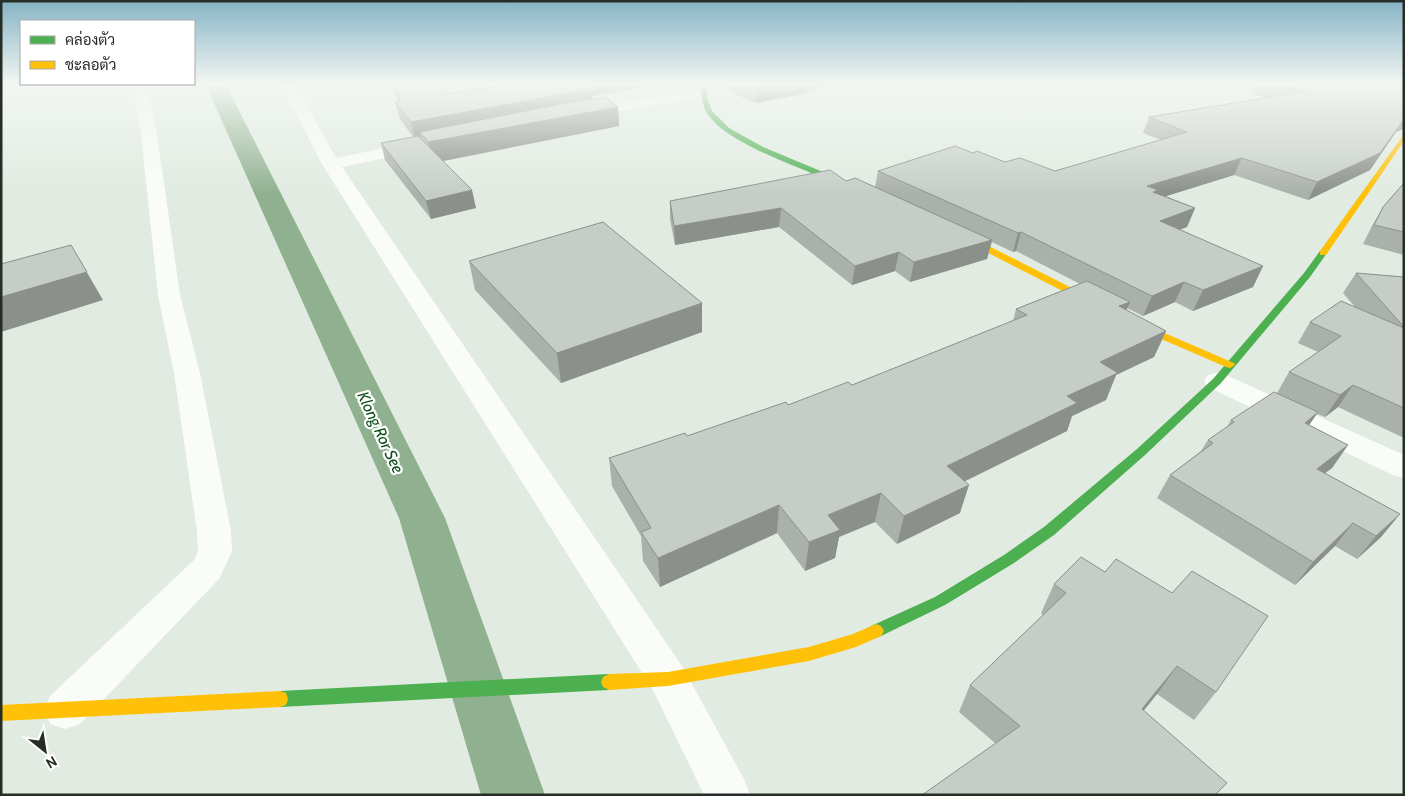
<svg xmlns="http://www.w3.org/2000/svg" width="1405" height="796" viewBox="0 0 1405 796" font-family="Cabin,Sarabun,sans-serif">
<rect width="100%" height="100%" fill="#e1ebe1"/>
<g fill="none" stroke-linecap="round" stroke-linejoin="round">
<path fill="#90b190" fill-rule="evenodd" d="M205,83h20l220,435 100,277h-64l-82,-277z"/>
<path fill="#fafcfa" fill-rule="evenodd" d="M280,83h14l42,75 83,-17 6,2 2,3 -2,3 -6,2 -77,16 340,499 62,113 6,16h-46l-50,-103 -332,-528z
M132,84h14l11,50 23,161 20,78 31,158 1,20 -13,28 -139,145 -15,5 -15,-5 -6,-14 6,-14 144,-136 4,-9 -1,-20 -23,-158 -16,-78 -17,-161z
M703,90l5,1 2,3 -2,3 -127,20 -5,-1 -2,-3 2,-3 5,-1z
M1217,373l9,2 178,80v23l-11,-3 -185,-88 -4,-6 4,-6z"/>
<path fill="#4caf50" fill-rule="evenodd" d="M701,83h6v14l5,14 17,17 34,19 96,40 -7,2c-35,-15 -122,-43 -143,-73 -7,-9 -8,-21 -8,-33z
M1323,250l4,3 -17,24 -89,106 -76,72 -91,80 -40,28 -69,42 -64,31 -5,2 -5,-2 -3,-5 3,-5 64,-29 69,-42 40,-28 93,-78 76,-70 91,-106 16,-22z
M609,674l6,3 2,5 -2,5 -6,3 -329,17 -6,-2 -2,-6 2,-6 6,-2z"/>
<path fill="#ffc107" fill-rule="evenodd" d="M1404,134v7l-78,114h-6v-4z
M953,231h6l180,91 95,41 1,2 -5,3 -4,-1 -95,-41 -178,-91z
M876,624l5,2 3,5 -3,5 -25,11 -47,14 -141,25 -59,4 -6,-3 -2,-5 2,-5 6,-3 59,-2 141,-25 44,-13z
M280,691l6,2 2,6 -2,6 -6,2 -279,14v-16z"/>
</g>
<path fill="#aab0aa" d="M390,83h52l4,11 60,-10 -1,-1h161l-74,13v3l26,8 1,19 -176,35 33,47 -45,11 -46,-59 -4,-17 32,-6 -13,-18 -5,-17h3z
M716,83h125l-33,7 -1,3 -51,10 -24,-10z
M1257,83h147v46l-8,3 -26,38 -62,30 -74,-25 -69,21 30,12 -8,19 -8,3 84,36 -10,21 -60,24 -18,-9 -32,14 -16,-8 -1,2 40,21 -12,26 -38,18 -10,25 -34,16 -5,15 -102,50 -5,32 -63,31 -22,-22 -36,15 -4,21 -30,13 -28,-38 -117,54 -17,-26 -2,-25 -29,-50 -3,-28 78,-22 165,-51 161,-64 3,-12 64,-25 -64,-33 -3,1 -21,-10 -5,17 -77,23 -15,-11 -43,14 -73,-58 -104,18 -5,-26v-18l176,-20 29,6 3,-16 95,-18 32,9 50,9 106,-31 -18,-7 6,-16 117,-19 -14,-4z
M1404,183v72l-41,-11 9,-18 11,-19z
M469,261l233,71 -141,51 -86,-93z
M1356,273l48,4v161l-66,-31 -13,10 -8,-3 -8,11 39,20 -16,23 -7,5 75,41 -19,23 -24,22 -22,-13 -40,39 -138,-87 13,-23 31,-24 7,-11 19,-13 4,-7 46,-27 12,-21 29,-20 -20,-9 12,-21 45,-15 -12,-14z
M1054,584l162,108 -22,28 -37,-26 -13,16 -149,33 -36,-31 11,-27 73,-70 -2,-2z"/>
<path fill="#8b908b" d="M582,83h84l-74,13 1,9 -173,27 1,7 -6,1 -4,-18z
M777,83h64l-33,7 -1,3 -51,10v-16z
M618,107l1,19 -186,37 -5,-21z
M1404,119l-1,10 -7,3 -26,38 -62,30 9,-18z
M1242,158l-8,17 -80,25 -7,-14z
M472,190l4,18 -45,11 -5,-18z
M781,208l-2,19 -104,18 -1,-19z
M1195,208l-8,19 -35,13 8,-19z
M1021,232l-5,19 -3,1 5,-19z
M992,240l-5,19 -77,23 4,-20z
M71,245l32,55 -102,32v-35z
M899,252l-4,19 -43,14 3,-19z
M1263,266l-10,21 -60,24 10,-21z
M1184,282l-9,20 -32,14 9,-20z
M1130,302l-11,26v-22z
M702,303v29l-141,51 -4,-30z
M1166,331l-12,26 -38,18 -10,25 -34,16 -5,15 -128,63 8,-28 120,-70 33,-34z
M1353,385l-15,22 -13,10 15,-22z
M1318,412l-15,22 2,-11z
M1348,445l-16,23 -31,23 16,-22z
M969,485l-9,28 -63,31 7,-28z
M881,493l-6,29 -36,15 -4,21 -30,13 4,-29 19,-27z
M779,505l-2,28 -117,54 -2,-29z
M1400,514l-19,23 -24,22 19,-23z
M1353,523l-18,23 -40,39 18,-23z
M1177,666l-20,28 -34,42 19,-27z"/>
<path fill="#c6cdc6" stroke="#8b908b" d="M393,83h49l4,11 64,-10v-1h73l8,6 -180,33 -16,-20 6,-1z
M747,83h30l-21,4z
M1273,83h131v36l-24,34 -63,29 -75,-24 -95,28 11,4 -5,2 42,16 -35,13 103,45 -60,24 -19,-8 -32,14 -131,-64 -3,1 -140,-62 77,-25 18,7 4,-2 28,11 15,-4 35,13 132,-39 -38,-15 158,-26z
M605,97l13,10 -190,35 -8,-10 141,-28z
M418,136l54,54 -46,11 -45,-58z
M830,170l16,11 9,-3 137,62 -78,22 -15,-10 -44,14 -74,-58 -107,18 -4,-25z
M1404,183v49l-30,-7 9,-18z
M603,222l99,81 -145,50 -88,-92z
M71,245l16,27 -86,25v-33z
M1356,273l48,4v50z
M1087,281l43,21 -11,4 47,25 -66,31 18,11 -51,23 10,7 -130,63 22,19 -65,31 -23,-23 -53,22 12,15 -31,12 -30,-37 -121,53 -17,-26 10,-4 -42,-70 76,-25 2,3 99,-34 2,3 60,-23 4,3 175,-70 -11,-6z
M1341,301l63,27v80l-51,-23 -13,10 -51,-23 52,-36 -31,-14z
M1274,392l44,20 -13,11 43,22 -31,24 83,45 -24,22 -23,-13 -40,39 -143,-87 43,-32 -5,-3 26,-18 -3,-2z
M1081,557l24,15 11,-13 56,34 20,-22 76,45 -52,76 -39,-26 -35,43 85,74 -12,12h-293l98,-69 -50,-41 96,-92 -12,-9z"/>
<linearGradient id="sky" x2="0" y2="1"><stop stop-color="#85b3c5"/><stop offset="0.43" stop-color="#f2f6f2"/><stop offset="1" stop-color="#f2f6f2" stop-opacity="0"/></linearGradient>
<rect width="1405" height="194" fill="url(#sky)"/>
<g text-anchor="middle" stroke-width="4.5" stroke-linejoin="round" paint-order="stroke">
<g font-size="16" font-style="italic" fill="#0d4f18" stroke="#fff">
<text transform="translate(381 432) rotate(65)" y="6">Klong Ror See</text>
</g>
</g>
<rect width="1405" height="796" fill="none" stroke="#262d26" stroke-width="5"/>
<rect x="20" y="20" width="175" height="65" fill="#ffffff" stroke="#a8aba8"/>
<rect x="30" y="36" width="25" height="8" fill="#4caf50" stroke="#a8aba8"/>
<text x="65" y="45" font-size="15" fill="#262d26">คล่องตัว</text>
<rect x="30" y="61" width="25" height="8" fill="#ffc107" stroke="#a8aba8"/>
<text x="65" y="70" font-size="15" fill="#262d26">ชะลอตัว</text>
<g transform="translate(45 751) rotate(150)" stroke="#ffffff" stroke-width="4" paint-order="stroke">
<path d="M0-4L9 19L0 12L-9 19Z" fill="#262d26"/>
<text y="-8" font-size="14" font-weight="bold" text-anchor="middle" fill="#262d26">N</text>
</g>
</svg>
